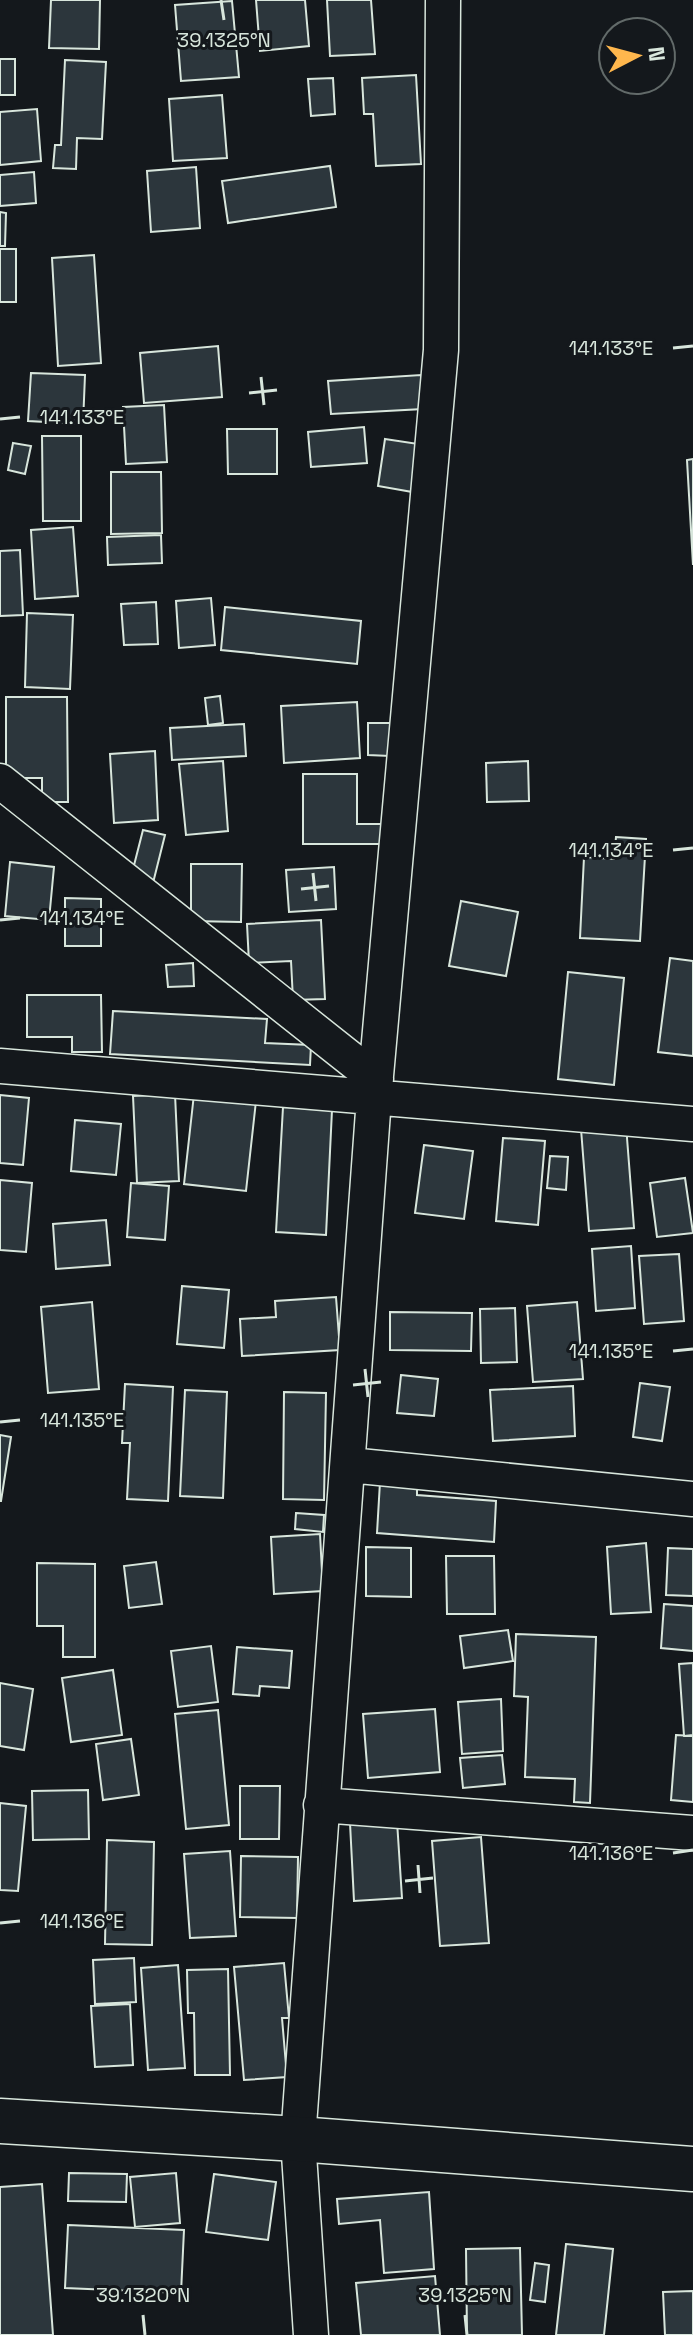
<svg xmlns="http://www.w3.org/2000/svg" width="693" height="2335" viewBox="0 0 693 2335" font-family="'Space Grotesk',sans-serif">
<rect width="100%" height="100%" fill="#14181c"/>
<path fill="#2c363c" stroke="#d8e6dc" stroke-width="2" d="M51,0h49l-1,49 -50,-1z
M256,0h49l4,46 -49,5z
M327,0h44l4,54 -45,2z
M232,1l7,76 -58,4 -6,-76z
M0,59h15v36h-15z
M65,60l41,2 -4,77 -25,-1 -1,31 -23,-1 2,-23h6z
M416,75l5,89 -45,2 -3,-52h-9l-2,-36z
M333,78l2,36 -24,2 -3,-37z
M222,95l5,63 -54,3 -4,-62z
M37,109l4,52 -41,4v-53z
M330,166l6,41 -108,16 -6,-42z
M196,167l4,61 -49,4 -4,-61z
M34,172l2,31 -36,3v-31z
M0,212l6,1 -1,33h-5z
M0,249h16v53h-16z
M94,255l7,108 -43,3 -6,-108z
M218,346l4,51 -78,6 -4,-50z
M31,373l54,2 -2,49 -55,-3z
M421,375l2,34 -92,5 -3,-33z
M164,405l3,57 -41,2 -3,-57z
M364,427l3,36 -56,4 -3,-35z
M227,429h50v45h-49z
M42,436h39v85h-38z
M385,439l40,6 -7,48 -40,-7z
M13,443l18,3 -6,28 -17,-4z
M693,459v106l-6,-105z
M111,472h50l1,61 -51,1z
M73,527l5,69 -43,3 -4,-69z
M161,535l1,28 -54,2 -1,-28z
M20,550l3,65 -23,1v-65z
M211,598l4,47 -36,3 -3,-47z
M156,602l2,42 -34,1 -3,-41z
M225,607l136,14 -4,43 -136,-14z
M27,613l46,2 -3,74 -45,-2z
M220,696l3,27 -15,2 -3,-27z
M6,697h61l1,105h-26v-24h-36z
M357,702l3,56 -76,5 -3,-57z
M368,723h22v33l-22,-1z
M244,724l2,32 -74,4 -2,-32z
M155,751l3,69 -44,3 -4,-69z
M223,761l5,70 -42,4 -7,-71z
M528,761l1,40 -42,1 -1,-39z
M303,774h54v50h25v20h-79z
M143,830l22,5 -12,48 -22,-6z
M616,837l30,2 -6,102 -60,-3 4,-81 30,2z
M10,862l44,5 -5,53 -44,-4z
M191,864h51l-1,58 -50,-1z
M334,867l2,42 -47,3 -3,-42z
M65,898l36,1v47h-36z
M461,901l57,11 -12,64 -57,-10z
M321,920l4,79 -32,1 -2,-39 -42,2 -2,-39z
M670,958l23,3v95l-35,-4z
M193,963l1,23 -26,1 -2,-22z
M568,972l56,6 -10,107 -56,-6z
M27,995h74l1,57h-30v-15h-45z
M113,1011l154,8 -2,24 46,2 -1,20 -200,-11z
M175,1094l4,87 -42,2 -4,-87z
M194,1094l62,7 -10,90 -62,-7z
M0,1095l29,3 -6,67 -23,-2z
M283,1107l49,3 -6,125 -50,-3z
M75,1120l46,4 -5,51 -45,-4z
M626,1125l8,103 -45,3 -8,-102z
M503,1138l42,3 -7,84 -42,-4z
M424,1145l49,6 -9,68 -49,-6z
M550,1156l18,1 -2,33 -19,-2z
M685,1178l8,55 -36,4 -7,-54z
M0,1180l32,3 -6,69 -26,-2z
M131,1183l38,3 -4,54 -38,-3z
M106,1220l4,45 -54,4 -3,-45z
M631,1246l4,62 -39,3 -4,-62z
M679,1254l5,67 -40,3 -5,-68z
M182,1286l47,4 -5,58 -47,-4z
M336,1297l4,53 -98,6 -2,-37 36,-2 -1,-16z
M92,1302l7,87 -51,4 -7,-86z
M577,1302l6,77 -50,3 -6,-76z
M515,1308l2,54 -36,1 -1,-54z
M390,1312l82,1 -1,38 -81,-1z
M401,1375l37,4 -4,37 -37,-3z
M640,1383l30,4 -8,54 -29,-4z
M125,1384l48,3 -5,114 -41,-2 3,-56h-8z
M573,1386l2,50 -82,5 -3,-51z
M185,1390l42,2 -4,106 -43,-2z
M284,1392l42,1 -2,107 -41,-1z
M0,1435l11,2 -10,64h-1z
M380,1482l37,2v11l79,6 -2,41 -117,-9z
M296,1513l28,2 -1,17 -28,-3z
M320,1534l3,57 -49,3 -3,-57z
M646,1543l5,69 -40,2 -4,-67z
M366,1547l45,1v49l-45,-1z
M668,1548l25,1v47l-27,-1z
M446,1556h48l1,58h-48z
M156,1562l6,42 -33,4 -5,-42z
M37,1563l58,1v93h-32v-31h-26z
M664,1604l29,2v45l-32,-3z
M508,1630l5,31 -49,7 -4,-32z
M516,1634l80,3 -6,166 -16,-1 1,-23 -50,-2 3,-80 -14,-1z
M211,1646l7,56 -40,5 -7,-56z
M237,1647l55,4 -3,37 -29,-2 -1,10 -26,-2z
M693,1663v72l-9,1 -5,-72z
M113,1670l9,65 -51,7 -9,-64z
M0,1683l33,6 -9,61 -24,-4z
M501,1699l2,52 -41,3 -4,-52z
M435,1709l5,63 -72,6 -5,-64z
M218,1710l11,115 -43,4 -11,-115z
M676,1735l17,1v66l-22,-2z
M131,1739l8,56 -36,5 -7,-56z
M502,1755l3,29 -42,4 -3,-30z
M240,1786h40l-1,53h-39z
M88,1790l1,49 -56,1 -1,-49z
M0,1803l26,3 -8,85 -18,-1z
M397,1821l5,77 -48,3 -4,-78z
M481,1837l8,106 -49,3 -8,-105z
M107,1840l47,2 -2,103 -47,-1z
M230,1851l6,85 -46,2 -6,-84z
M241,1856l57,1 -1,61 -57,-1z
M134,1958l2,44 -41,2 -2,-44z
M284,1963l5,55h-7l5,59 -43,3 -10,-113z
M178,1965l7,103 -37,2 -7,-102z
M228,1969l2,106h-35l-1,-62h-6l-1,-43z
M130,2004l3,61 -38,2 -4,-61z
M69,2173l58,1 -1,28 -58,-1z
M176,2173l4,50 -45,4 -5,-50z
M214,2174l62,8 -8,58 -62,-8z
M42,2184l11,151h-53v-148z
M429,2192l5,77 -50,4 -4,-53 -41,4 -2,-25z
M68,2225l116,5 -3,63 -116,-5z
M566,2244l47,5 -9,86h-48z
M520,2248l2,87h-55l-1,-86z
M535,2263l14,2 -4,37 -15,-2z
M435,2276l5,59h-79l-5,-52z
M693,2291v44h-28l-2,-43z"/>
<g fill="none" stroke-linecap="round" stroke-linejoin="round">
<defs>
<path id="street" d="M0,781l376,298
M0,1066l693,58
M349,1465l344,34
M321,1805l372,28
M311,2335l-13,-196 76,-1041 67,-748 2,-350"/>
<path id="secondary" d="M0,2121l298,18 395,30"/>
</defs>
<use href="#street" stroke="#d8e6dc" stroke-width="37"/>
<use href="#secondary" stroke="#d8e6dc" stroke-width="47"/>
<use href="#street" stroke="#14181c" stroke-width="34"/>
<use href="#secondary" stroke="#14181c" stroke-width="44"/>
</g>
<path fill="none" stroke="#d8e6dc" stroke-width="3" d="M221,0l3,20M673,348l20,-2M261,377l3,28M249,393l28,-3M0,419l20,-2M673,850l20,-2M313,873l3,28M301,889l28,-3M0,920l20,-2M673,1351l20,-2M365,1369l3,28M353,1385l28,-3M0,1422l20,-2M673,1853l20,-3M418,1865l2,28M405,1881l28,-3M0,1923l20,-2M143,2315l2,20M465,2315l2,20"/>
<g font-size="20" text-anchor="middle" fill="#d8e6dc" stroke="#14181c" stroke-width="6" stroke-linejoin="round" paint-order="stroke">
<text x="224" y="47">39.1325°N</text>
<text x="611" y="355">141.133°E</text>
<text x="82" y="424">141.133°E</text>
<text x="611" y="857">141.134°E</text>
<text x="82" y="925">141.134°E</text>
<text x="611" y="1358">141.135°E</text>
<text x="82" y="1427">141.135°E</text>
<text x="611" y="1860">141.136°E</text>
<text x="82" y="1928">141.136°E</text>
<text x="143" y="2302">39.1320°N</text>
<text x="465" y="2302">39.1325°N</text>
</g>
<g transform="translate(637 56) rotate(84)"><circle r="38" fill="#14181c" stroke="#626a69" stroke-width="2"/>
<path d="M0-6L14 30L0 20L-14 30Z" fill="#ffb74d"/>
<text y="-12" font-size="22" font-weight="bold" text-anchor="middle" fill="#d8e6dc">N</text>
</g>
</svg>
